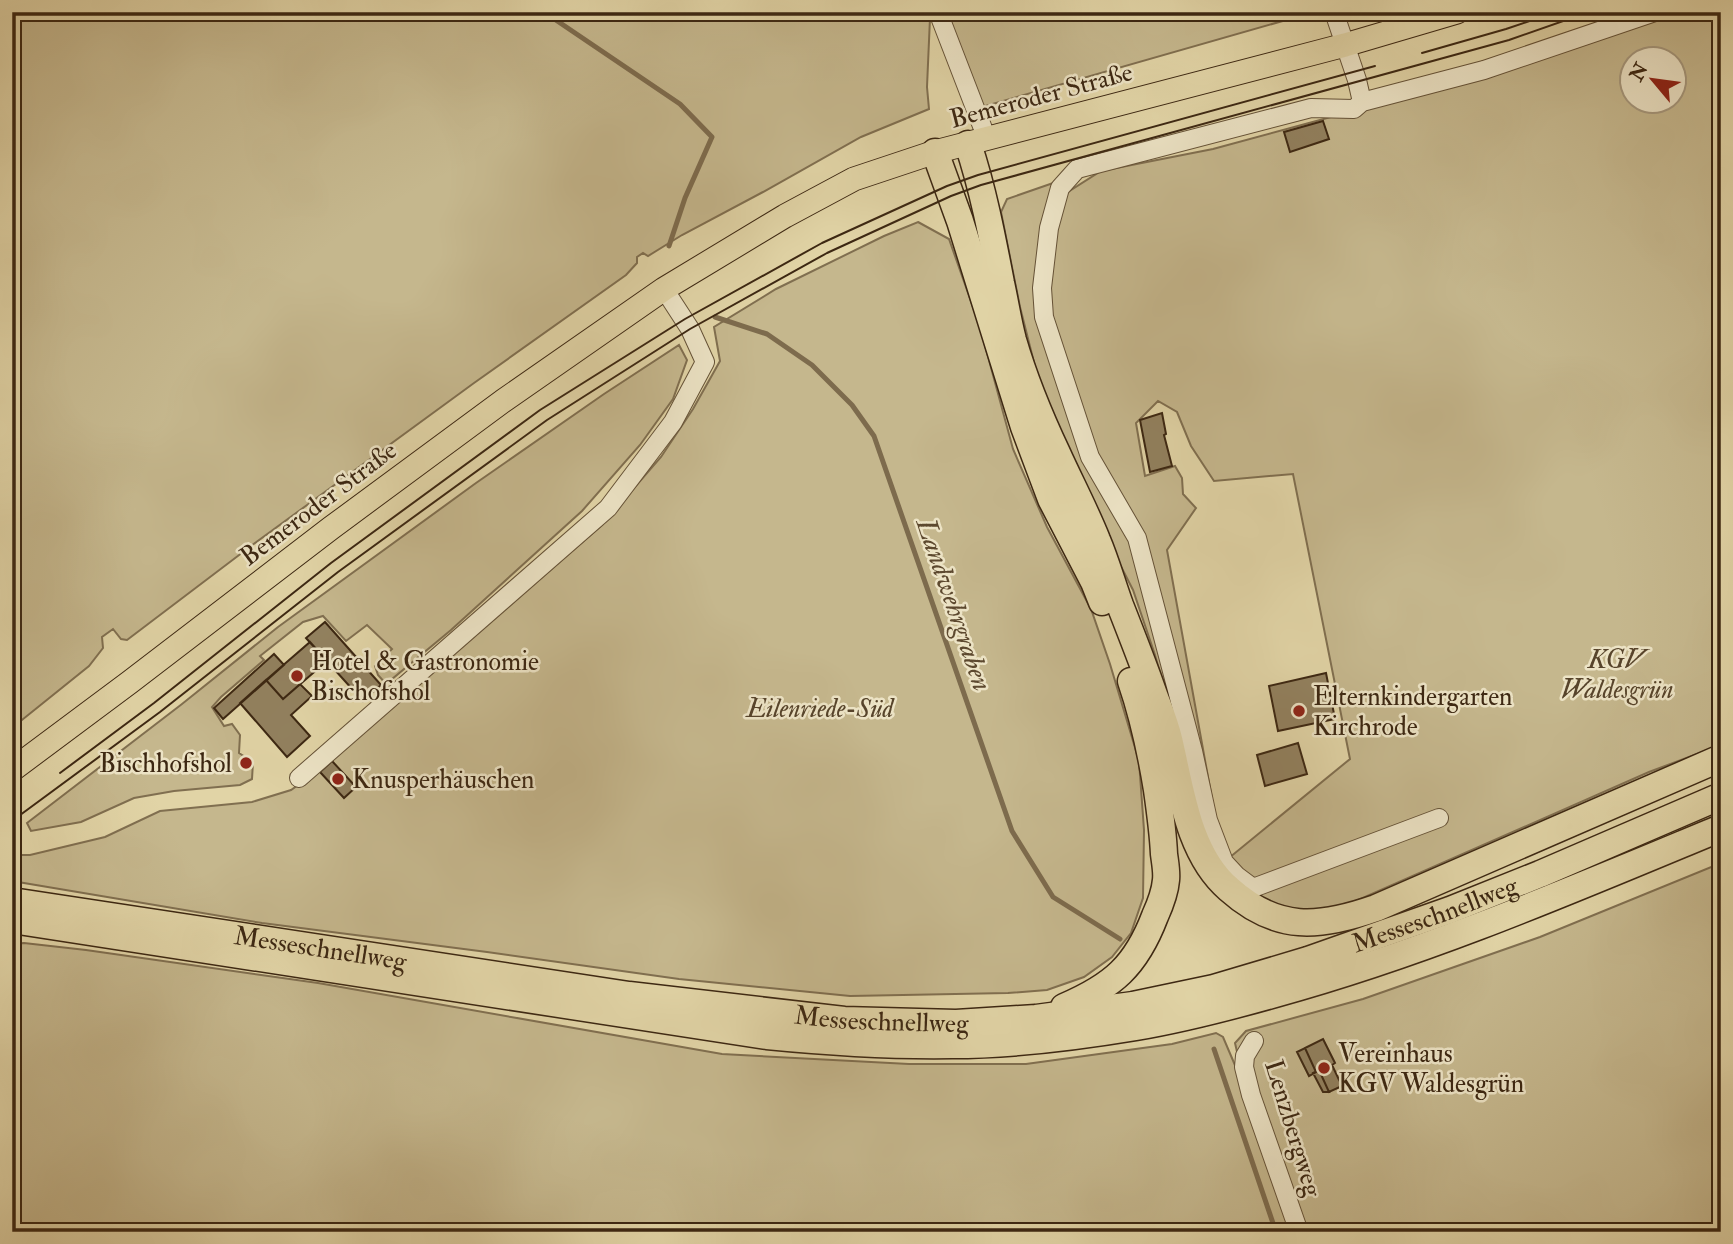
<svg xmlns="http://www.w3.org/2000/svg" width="1733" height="1244" viewBox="0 0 1733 1244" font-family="'IM FELL Double Pica',serif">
<rect width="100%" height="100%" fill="#e1d4a6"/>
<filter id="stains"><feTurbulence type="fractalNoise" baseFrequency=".00286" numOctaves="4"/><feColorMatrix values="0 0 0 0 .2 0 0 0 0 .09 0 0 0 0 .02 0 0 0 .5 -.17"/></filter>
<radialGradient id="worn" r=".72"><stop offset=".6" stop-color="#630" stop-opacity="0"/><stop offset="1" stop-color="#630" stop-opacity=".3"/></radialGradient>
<path fill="#c5b78d" stroke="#806f50" stroke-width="2" fill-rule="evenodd" d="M12,12h915l3,6 -3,69 2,22 -68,28 -98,55 -81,43 -34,21 -5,-3 -6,4v6l-11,12 -152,108 -223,163 -124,94 -6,-1 -8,-10 -11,8 1,11 -14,18 -77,62z
M946,12h368l-332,95z
M1667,12h54v733l-72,27 -309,136c-29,3 -61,5 -86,-13 -12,-7 -21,-23 -30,-33l126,-103 -57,-285 -79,7 -23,-35 -14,-34 -19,-11 -22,22 9,53 30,-10 7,12 1,16 13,14 -29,42 47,260 -38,-80 -21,-75 -22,-65 -50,-98 -40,-94 -23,-91 -19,-95 6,-13 49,-17 7,13 38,-24 112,-22 273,-74zM1632,60h42v42h-42z
M918,222l31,17 31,88 33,122 34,78 44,82 19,55 29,97 5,69 -1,68 -12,35 -19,24 -28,20 -37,13 -39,3 -158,3 -171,-17 -192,-27 -225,-29 -244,-41 -6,-2v-25h18l75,-18 55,-26 92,-9 39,-12 24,-17 287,-248 59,-68 32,-48 27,-48 -6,-34 62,-38 108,-53z
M679,345l8,15 -14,39 -33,46 -58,66 -131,119 -65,54 -8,-9 -3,-9 17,-17 -25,-24 -21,16 -23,-25 -20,6 -43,34 4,4 -43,37 -9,10 12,19 8,-2 8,11 -1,18 14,9 -1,17 -12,6 -66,6 -40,7 -53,24 -50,9 -4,-8 155,-119 96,-77 198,-144 128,-89z
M1721,863v369h-1709v-288l12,-1 62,7 232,33 404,71 187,10h117l146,-20 44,-11 7,4 23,54 -11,-48 11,-12 117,-32 177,-62z"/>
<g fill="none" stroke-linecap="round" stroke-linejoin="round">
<path stroke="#7d6b4d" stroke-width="5" d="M544,12l136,92 32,33 -27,61 -16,48
M715,317l52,17 45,31 40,40 22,31 138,395 41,66 67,42
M1214,1049l62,183"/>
</g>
<path fill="#92815f" stroke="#3c2712" stroke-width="2" d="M1323,121l6,18 -39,13 -6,-20z
M1162,413l4,21 -2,1 8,31 -22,6 -10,-52z
M325,622l56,63 -18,16 -57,-63z
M310,642l17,19 -44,38 -17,-19z
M274,654l10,11 -61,54 -9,-11z
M1326,673l9,46 -57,12 -9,-45z
M266,680l17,19 17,-15 12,12 -21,19 19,21 -23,21 -47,-54z
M1298,743l9,31 -42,12 -8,-31z
M332,761l24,26 -12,11 -24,-26z
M1323,1039l12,24 -3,2 10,21 -13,6 -10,-22 -3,2 -11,-24z
M1305,1048l11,24 -7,4 -12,-24z
M1319,1070l10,22h-6l-10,-19z"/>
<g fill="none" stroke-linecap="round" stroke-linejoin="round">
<defs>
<path id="minor" d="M938,12l49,127
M1334,12l23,68 5,22
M299,778l309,-270 65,-86 32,-60 -15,-33 -26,-40
M1439,818l-186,70 -16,-12 -13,-14 -16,-42 -15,-69 -56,-213 -47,-81 -46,-140 -2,-29 7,-60 11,-40 17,-19 234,-61 43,1 8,-7 122,-32 171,-58
M1254,1041l-9,15 -1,11 7,28 48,137"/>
<path id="major" d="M12,770l118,-88 201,-154 172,-127 161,-112 121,-73 69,-37 81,-27 410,-107 112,-33"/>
<g id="highway">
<path d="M968,144c15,45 24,92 33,139 4,18 7,38 12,57 11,38 27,77 44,113 13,29 28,57 40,87 9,21 15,43 23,65 11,28 22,56 32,84 6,17 13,33 17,50 12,50 19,115 60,150 48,43 90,39 147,19l345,-150"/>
<path d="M935,152l25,69 64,206 27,72 43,83 8,20"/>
<path id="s1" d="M12,901l617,94 215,25 112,3 80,-5 97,-13 81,-17 94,-28 142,-50 90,-36 181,-78"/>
<path d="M12,920l755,116c61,6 123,10 185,9 61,0 124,-8 184,-18 47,-8 93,-20 139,-33 153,-42 299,-105 446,-166"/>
<path d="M1064,1007c49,-21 72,-41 91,-91 5,-11 10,-24 11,-36 1,-8 -1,-18 -2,-26 -1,-22 -4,-43 -7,-64 -6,-37 -14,-74 -26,-109"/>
</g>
</defs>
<use href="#minor" stroke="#655237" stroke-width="20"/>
<use href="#major" stroke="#3c2712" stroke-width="25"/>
<use href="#highway" stroke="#3c2712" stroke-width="29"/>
<use href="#minor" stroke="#ece3c5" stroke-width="18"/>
<use href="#major" stroke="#e1d4a6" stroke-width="23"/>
<use href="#highway" stroke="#e1d4a6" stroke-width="26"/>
<path stroke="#3c2712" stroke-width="2" d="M1422,53l84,-24 50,-17
M60,773l94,-70 177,-140 209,-153 145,-91 137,-76 125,-57 31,-11 397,-109
M12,821l148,-109 178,-140 209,-152 143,-91 137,-76 124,-57 30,-11 528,-145 80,-28"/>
</g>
<g fill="#8f2418" stroke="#ece3c5" stroke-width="2.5">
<circle cx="297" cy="676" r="7"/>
<circle cx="1299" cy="711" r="7"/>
<circle cx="246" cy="763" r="7"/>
<circle cx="338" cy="779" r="7"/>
<circle cx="1324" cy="1068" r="7"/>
</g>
<g text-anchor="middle" stroke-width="5" stroke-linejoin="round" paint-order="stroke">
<g font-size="26" fill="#3c2712" stroke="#ece3c5">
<text transform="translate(1041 95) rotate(-15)" y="9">Bemeroder Straße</text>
<text transform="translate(318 503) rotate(-37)" y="9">Bemeroder Straße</text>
<text dy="9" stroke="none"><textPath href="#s1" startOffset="1446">Messeschnellweg</textPath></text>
<text dy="9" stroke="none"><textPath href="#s1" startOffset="312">Messeschnellweg</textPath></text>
<text dy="9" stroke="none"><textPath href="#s1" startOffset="878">Messeschnellweg</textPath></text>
<text transform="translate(1294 1128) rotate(73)" y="9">Lenzbergweg</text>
</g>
<g font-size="26" font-style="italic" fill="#57442b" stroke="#ece3c5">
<text x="1617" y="668">KGV<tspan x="1617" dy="30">Waldesgrün</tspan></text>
<text x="820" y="717">Eilenriede-Süd</text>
</g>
<g font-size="26" fill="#3c2712" stroke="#ece3c5" text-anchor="start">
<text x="311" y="670">Hotel &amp; Gastronomie<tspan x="311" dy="30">Bischofshol</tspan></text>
<text x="1313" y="705">Elternkindergarten<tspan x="1313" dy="30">Kirchrode</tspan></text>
<text x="232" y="772" text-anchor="end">Bischhofshol</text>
<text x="352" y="788">Knusperhäuschen</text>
<text x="1338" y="1062">Vereinhaus<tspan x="1338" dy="30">KGV Waldesgrün</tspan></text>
</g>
<g font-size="28" font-style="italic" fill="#5d492f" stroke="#ece3c5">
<text transform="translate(955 604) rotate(71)" y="10">Landwehrgraben</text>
</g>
</g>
<rect width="1733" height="1244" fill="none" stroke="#e1d4a6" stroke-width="42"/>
<rect x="14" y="14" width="1705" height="1216" fill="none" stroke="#3c2712" stroke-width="3.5"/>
<rect x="21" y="21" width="1691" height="1202" fill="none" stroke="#3c2712" stroke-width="2"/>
<g transform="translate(1653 80) rotate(299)"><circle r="33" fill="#ece3c5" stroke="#a6987d" stroke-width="2"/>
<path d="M0-5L12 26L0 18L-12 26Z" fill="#8f2418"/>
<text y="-10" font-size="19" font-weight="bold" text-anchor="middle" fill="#3c2712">N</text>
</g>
<rect width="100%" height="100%" filter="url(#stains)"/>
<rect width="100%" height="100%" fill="url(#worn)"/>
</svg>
